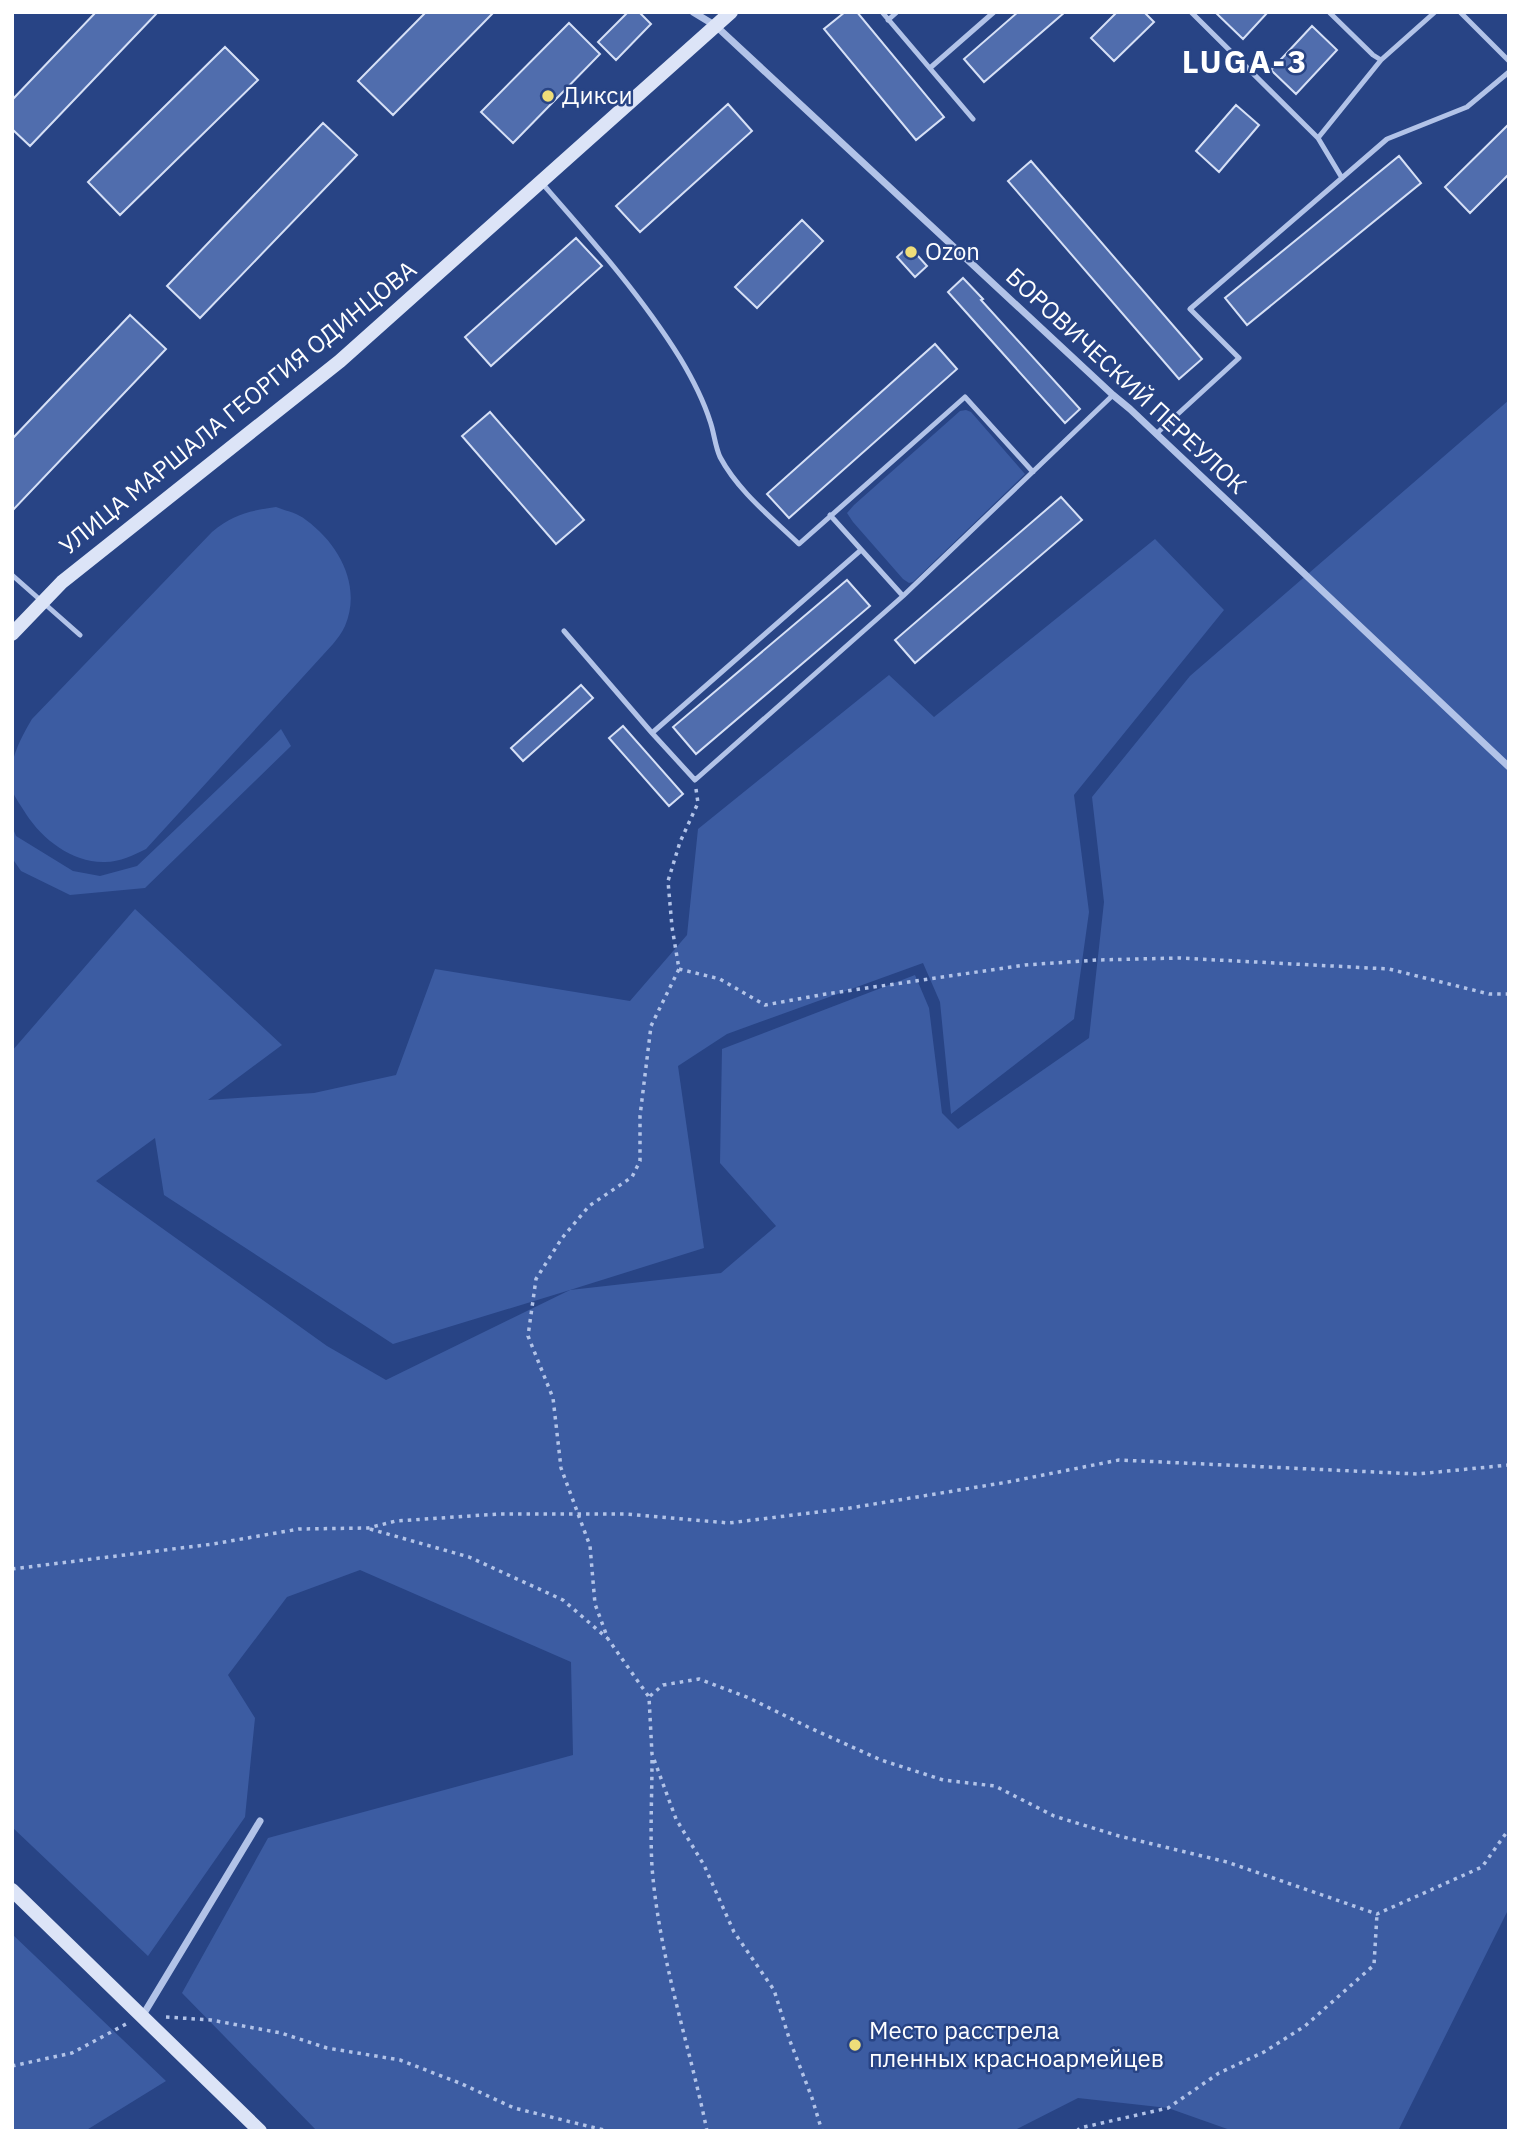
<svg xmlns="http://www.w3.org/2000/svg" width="1521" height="2143" viewBox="0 0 1521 2143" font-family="'IBM Plex Sans',sans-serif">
<rect width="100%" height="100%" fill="#284485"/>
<path fill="#3c5ca2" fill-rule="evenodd" d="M1509,400v1508l-111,223h-165l-65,-23 -90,-10 -65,33h-696l-135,-138 86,-155 305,-83 -2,-93 -211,-92 -73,27 -59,78 27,43 -10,99 -97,139 -136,-129v-776l123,-142 147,136 -74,55 106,-7 82,-18 39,-106 195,32 57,-66 11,-106 191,-154 45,42 221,-178 69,71 -150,185 15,117 -15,107 -123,95 -11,-112 -17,-39 -196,71 -49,32 26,182 -134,42 151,-17 55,-47 -56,-63 2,-114 193,-74 14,33 13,105 16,16 131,-91 15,-136 -12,-105 98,-121zM155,1138l9,57 229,149 177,-54 -184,90 -59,-34 -231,-165z
M966,410l5,2 54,62 -112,108 -4,1 -6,-4 -50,-57 -6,-9 7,-8 106,-94z
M276,507c10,4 22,6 30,13 33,24 56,66 39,106 -3,7 -8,13 -12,18l-187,205c-12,6 -26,13 -41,13 -32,1 -62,-22 -79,-48 -4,-7 -11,-16 -14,-24 -6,-24 8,-51 20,-71l180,-187c21,-18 37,-21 64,-25z
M281,729l10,17 -146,142 -75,7 -49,-24 -9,-13v-32l4,10 57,35 27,5 37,-10z
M12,1934l154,147 -81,50h-73z"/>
<path fill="#506dad" stroke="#d6e0f6" stroke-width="2" d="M96,12h62l-128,134 -18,-17v-29z
M426,12h68l-101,103 -35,-34z
M628,12h11l12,12 -35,36 -18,-18z
M845,12h12l87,105 -28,23 -92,-111z
M1018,12h47l-81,70 -20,-23z
M1117,12h27l10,10 -40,39 -23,-23z
M1215,12h53l-25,27z
M569,23l31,31 -87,89 -32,-31z
M1312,26l25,24 -41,44 -25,-24z
M225,47l33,33 -138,135 -32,-33z
M728,104l24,27 -112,101 -24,-26z
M1236,105l23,20 -40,47 -23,-21z
M323,123l34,32 -157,163 -33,-32z
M1509,124v50l-39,39 -25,-26z
M1399,156l22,27 -174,142 -22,-27z
M1031,161l171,198 -23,20 -171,-198z
M802,220l21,21 -66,67 -22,-21z
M576,238l26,28 -111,100 -26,-29z
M909,246l18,20 -12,11 -18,-20z
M963,278l20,21 -2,1 99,109 -15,14 -117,-131z
M130,315l36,34 -154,162v-72z
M935,344l22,25 -168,149 -22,-24z
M490,412l94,108 -28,24 -94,-108z
M1061,497l21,23 -167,143 -20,-23z
M847,580l23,26 -174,148 -23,-27z
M581,685l12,13 -70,63 -12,-13z
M623,726l60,68 -14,12 -60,-68z"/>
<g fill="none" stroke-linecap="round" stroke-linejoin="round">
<path stroke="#b2c3e8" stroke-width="3.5" stroke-dasharray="3.5 5" stroke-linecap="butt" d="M696,789l2,14 -18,39 -12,39 4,46 7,42 -28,57 -11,90v45l-8,16 -43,29 -27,32 -26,41 -8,57 25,62 8,70 29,78 5,58 13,35 41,58 3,57 24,65 28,46 30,67 40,58 16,51 22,57 10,33
M679,969l41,10 45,26 61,-11 199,-29 72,-5 82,-2 210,11 100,25h20
M370,1529l99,28 94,43 44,38
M12,1569l201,-25 86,-15 69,-1 28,-7 103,-7h127l103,9 121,-15 158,-26 111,-22 298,14 92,-9
M650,1696l13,-11 36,-6 50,19 59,29 73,33 62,20 52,6 59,30 65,20 108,26 150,52 105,-47 27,-38
M652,1760c0,35 -2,72 0,107 7,90 37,176 55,264
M166,2017l45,3 70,13 46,15 73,12 62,24 52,24 94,23
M12,2066l60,-13 56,-30
M1077,2131l3,-3 88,-20 51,-35 45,-21 41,-26 69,-61 3,-51"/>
<path stroke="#b2c3e8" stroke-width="5" d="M882,12l91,107
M1191,12l127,126 24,40
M1329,12l44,43 8,5 54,-48
M1460,12l49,49
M888,20l9,-8
M930,68l64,-56
M1318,138l63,-78
M541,182c49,56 100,113 139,176 12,20 23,41 30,63 4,11 5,25 10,36 18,34 51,60 79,87l166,-147 68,75
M1156,434l83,-76 -49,-49 197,-170 80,-32 42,-35
M830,515l73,81 210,-201
M12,575l68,60
M564,631l88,102 43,47 208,-184
M652,733l209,-183"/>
<path stroke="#b2c3e8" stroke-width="7" d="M693,12l23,14 397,369 17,14 379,358
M143,2015l117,-194"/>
<path stroke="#dce4f7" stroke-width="14" d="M12,634l50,-52 278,-221 391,-349
M12,1890l248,241"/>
</g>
<g fill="#efdd79" stroke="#284485" stroke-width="2.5">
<circle cx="548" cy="96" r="7"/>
<circle cx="911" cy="252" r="7"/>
<circle cx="855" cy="2045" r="7"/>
</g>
<g text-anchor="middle" stroke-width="5" stroke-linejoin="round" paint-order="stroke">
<g font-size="24" fill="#fff" stroke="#284485" text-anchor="start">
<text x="562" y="104">Дикси</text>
<text x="925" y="260">Ozon</text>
<text x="869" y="2039">Место расстрела<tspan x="869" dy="28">пленных красноармейцев</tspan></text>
</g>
<g font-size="24" fill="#fff" stroke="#284485">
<text transform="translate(1126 381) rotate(43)" y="8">БОРОВИЧЕСКИЙ ПЕРЕУЛОК</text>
<text transform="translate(238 408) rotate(-39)" y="8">УЛИЦА МАРШАЛА ГЕОРГИЯ ОДИНЦОВА</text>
</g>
<g font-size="32" font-weight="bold" letter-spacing="2" fill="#fff" stroke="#284485">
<text x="1245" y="73">LUGA-3</text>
</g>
</g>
<rect width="1521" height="2143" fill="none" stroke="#ffffff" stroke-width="28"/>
</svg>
